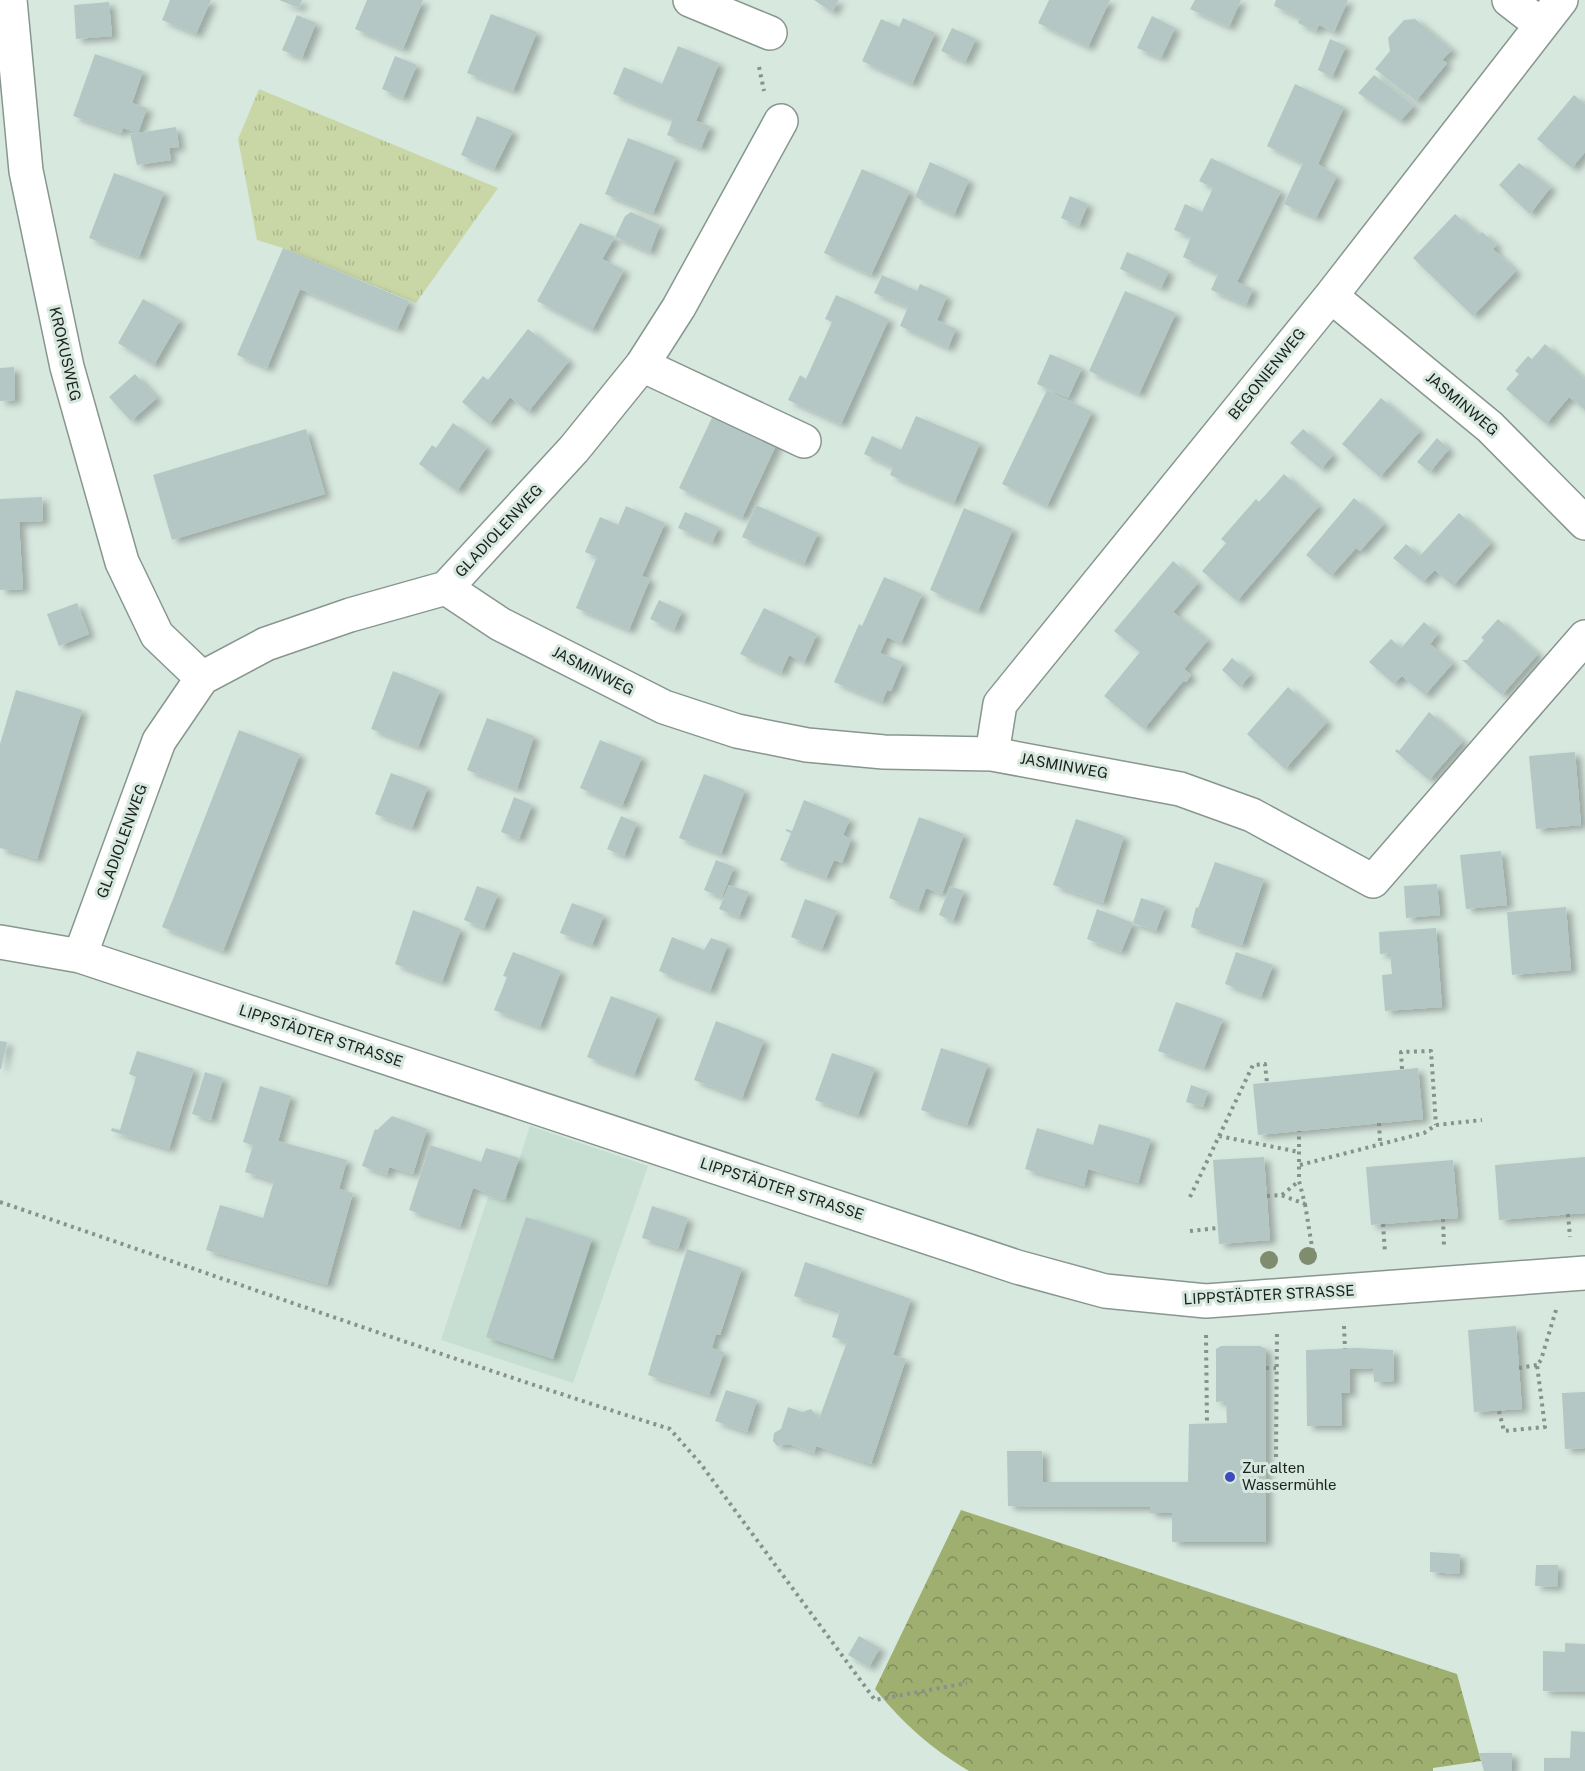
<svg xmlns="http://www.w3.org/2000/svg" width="1585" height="1771" viewBox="0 0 1585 1771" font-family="'Public Sans',sans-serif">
<defs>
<pattern id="forest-crowns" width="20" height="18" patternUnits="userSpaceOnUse" patternTransform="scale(1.5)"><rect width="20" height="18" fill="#9faf70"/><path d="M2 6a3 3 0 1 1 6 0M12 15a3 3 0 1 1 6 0" fill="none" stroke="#818e5b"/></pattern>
<pattern id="park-tufts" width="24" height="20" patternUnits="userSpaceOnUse" patternTransform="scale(1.5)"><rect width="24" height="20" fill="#c9d7a6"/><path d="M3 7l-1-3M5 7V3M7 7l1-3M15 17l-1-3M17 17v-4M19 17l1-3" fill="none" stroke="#acb88e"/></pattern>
<filter id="shadow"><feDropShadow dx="6" dy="4" stdDeviation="3" flood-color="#0004"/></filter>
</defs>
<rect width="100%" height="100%" fill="#d7e8df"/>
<path fill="#c6dfd2" d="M530,1126l118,40 -75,217 -132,-43 47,-143 18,4z"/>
<path fill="url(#forest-crowns)" d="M961,1510l496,164 24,87 -48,7v3h-464c-40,-24 -64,-46 -94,-82z"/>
<path fill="url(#park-tufts)" d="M259,89l239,99 -82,115 -133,-55 -26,-8 -19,-101z"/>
<path fill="#b4c7c4" filter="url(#shadow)" d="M170,0h41l-15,34 -34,-14z
M279,0h23l-3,8z
M367,0h56l-20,49 -48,-20z
M814,0h25l-7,12z
M1049,0h61l-22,47 -50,-24z
M1195,0h46l-12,27 -39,-18z
M1276,0h72l-14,32 -15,-7 -3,6 -18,-8 2,-5 -26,-12z
M109,2l3,34 -36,3 -2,-34z
M491,14l46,18 -24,59 -46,-18z
M297,15l19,8 -14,35 -20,-8z
M1152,16l23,12 -14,30 -24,-10z
M903,18l32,15 -23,51 -50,-23 19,-42 18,8z
M1415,19l37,31 -10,10 5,3 -31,38 -41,-32 15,-18 -2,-13 16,-18z
M952,28l24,11 -11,23 -24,-11z
M1330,39l16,7 -14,31 -14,-7z
M678,46l41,17 -23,58 14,5 -9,22 -34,-13 6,-16 -60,-25 11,-27 38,17z
M95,54l48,17 -11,32 15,5 -9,25 38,-6 3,20 -10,1 2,12 -34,5 -7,-31 8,-1 -15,-5 -2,5 -48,-17z
M395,56l22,9 -14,33 -21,-9z
M1374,75l40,31 -14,15 -42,-28z
M1295,84l49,23 -26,57 19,12 -21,42 -32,-14 19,-41 -36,-17z
M1574,95l11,9v48l-13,16 -35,-29z
M477,116l36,15 -19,38 -33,-14z
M628,138l48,19 -23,56 -48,-19z
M1211,158l70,33 -44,91 16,7 -7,16 -35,-15 7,-16 -35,-17 8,-20 -17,-7 11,-26 17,8 11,-24 -14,-7z
M930,162l39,18 -15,35 -39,-18z
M1519,163l32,24 -21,27 -31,-29z
M862,169l48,22 -39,84 -47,-22z
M114,173l50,19 -25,65 -50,-19z
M1070,196l18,8 -9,22 -18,-8z
M631,212l29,13 -10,27 -35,-15 10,-21z
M1455,214l24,21 3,-3 15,13 -4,4 23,22 -43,45 -60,-58z
M580,223l35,14 -13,22 22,11 -32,60 -55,-29z
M283,248l126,53 -12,28 -97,-40 -33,79 -30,-13z
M1127,252l42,19 -8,17 -41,-19z
M882,275l35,16 3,-7 27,12 -10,24 19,9 -8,19 -48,-22 8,-19 -34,-14z
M1125,291l51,22 -37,81 -50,-23z
M836,295l53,24 -48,105 -53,-24 12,-25 6,4 26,-57 -7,-3z
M143,299l37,21 -26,45 -36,-22z
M528,329l41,32 -41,51 -18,-15 -21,27 -27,-22 21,-26 5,4z
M1545,344l40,35v31l-16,-13 -23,27 -40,-35 13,-15 -4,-3 13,-15 4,3z
M1050,354l32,14 -14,30 -31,-14z
M14,367l1,33 -15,1v-33z
M135,374l22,24 -26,23 -22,-24z
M1047,390l45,22 -45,94 -45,-22z
M1381,398l39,33 -40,46 -38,-33z
M717,407l63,30 -38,81 -63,-30z
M916,416l64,27 -26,60 -64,-28 3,-8 -29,-13 8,-18 29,14z
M453,423l34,24 -30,44 -38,-27 13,-19 4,3z
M306,429l19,65 -153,46 -19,-65z
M1303,429l30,26 -12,14 -31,-26z
M1437,438l12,11 -19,23 -13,-10z
M1284,474l35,32 -82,95 -35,-30 24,-28 -5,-4 35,-40 3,3z
M42,497l1,24 -24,1 4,67 -23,1v-91z
M1354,498l30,26 -24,27 -4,-3 -25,28 -25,-21z
M756,505l62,28 -14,31 -62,-27z
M626,506l39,17 -23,53 8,3 -21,51 -53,-22 21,-51 -12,-5 15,-35 18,8z
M964,508l49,21 -35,82 -48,-21z
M685,512l34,15 -7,16 -34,-15z
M1459,513l32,30 -38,43 -18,-16 -12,12 -30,-24 13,-14 14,12z
M1173,561l25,22 -25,29 35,28 -24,29 7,6 -5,7 -3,-1 -39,48 -40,-33 36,-44 -26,-21z
M884,577l38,17 -21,49 -14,-6 -7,16 23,9 -12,29 -4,-1 -5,12 -48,-20 25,-58 3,2z
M659,600l23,11 -8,19 -24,-11z
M77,603l12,31 -30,12 -12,-32z
M764,608l53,26 -13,29 -15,-8 -8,18 -41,-19z
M1498,619l40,35 -36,41 -40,-35h5l17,-20 -3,-2z
M1424,622l14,12 -8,10 23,19 -28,32 -23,-19 -8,8 -25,-22 22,-23 10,9z
M1232,658l19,16 -11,13 -18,-17z
M393,671l47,19 -22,57 -47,-18z
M1288,687l39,35 -42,47 -38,-35z
M16,690l66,20 -45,149 -37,-11v-104z
M1429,712l34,29 -34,39 -34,-29 2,-2 2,2z
M487,718l47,18 -17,53 -50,-19z
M239,730l61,24 -77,197 -61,-24z
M600,740l42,17 -20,49 -42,-18z
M1575,752l6,73 -45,4 -7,-73z
M391,773l37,14 -16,41 -37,-14z
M704,774l41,16 -24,64 -42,-16z
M514,797l18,8 -13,34 -18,-7z
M804,800l46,19 -7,16 8,4 -2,6 -7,18 -8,-3 -8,18 -46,-18 11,-27 -5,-2v-2l6,2z
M621,816l16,7 -13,33 -17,-7z
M919,817l45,17 -22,60 -16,-6 -8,22 -29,-12z
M1076,819l48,17 -21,67 -50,-18z
M1501,851l6,54 -41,4 -6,-54z
M716,860l18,7 -12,30 -18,-7z
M1215,862l49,17 -22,66 -51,-18 5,-20 2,1z
M1437,884l3,31 -34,3 -2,-32z
M729,885l20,7 -10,25 -20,-8z
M477,886l21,8 -14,34 -20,-8z
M950,886l14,5 -11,30 -14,-6z
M1141,898l24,8 -9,25 -23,-8z
M805,899l32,12 -15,38 -31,-12z
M572,903l32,12 -12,30 -32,-12z
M1566,907l5,63 -59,5 -5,-63z
M1097,909l36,14 -12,29 -34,-13z
M413,910l48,19 -19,53 -47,-18z
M1436,928l6,79 -57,4 -3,-36 10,-1 -2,-21 -10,1 -1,-22z
M672,937l32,13 7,-12 17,6 -18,47 -51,-20z
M513,952l48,19 -21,56 -46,-17 13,-33 -4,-1z
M1236,952l37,13 -12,32 -36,-13z
M611,996l47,18 -24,61 -47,-18z
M1176,1002l47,17 -19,49 -46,-17z
M716,1021l48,19 -22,58 -48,-18z
M0,1041l7,1 -6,27h-1z
M941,1048l47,16 -21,61 -46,-15z
M137,1051l57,18 -25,80 -58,-18 1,-3 8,2 16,-53 -7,-3z
M832,1053l43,15 -17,47 -43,-15z
M1418,1068l5,51 -165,16 -5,-51z
M205,1072l18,6 -12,42 -19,-6z
M1191,1085l17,6 -5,16 -17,-5z
M260,1086l31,10 -13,45 69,19 -8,29 14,4 -26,92 -121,-35 14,-45 43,13 11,-37 -29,-9 8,-27 -10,-3z
M392,1116l35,13 -14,45 -24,-7 -2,8 -25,-9 13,-37 2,1z
M1099,1124l52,15 -13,44 -50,-14 -4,17 -59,-17 12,-41 56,17z
M430,1145l51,17 5,-14 33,10 -14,41 -32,-11 -13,39 -51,-17z
M1264,1157l6,83 -51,4 -6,-84z
M1585,1157v56l-86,7 -4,-55z
M1453,1160l5,58 -87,7 -5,-58z
M652,1206l36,12 -10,31 -36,-11z
M526,1217l66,22 -39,120 -67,-22z
M687,1249l55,19 -22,67 -4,-1 -4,14 12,4 -15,43 -61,-20z
M805,1262l106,37 -18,56 13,4 -35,105 -55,-18 -2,7 -25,-9 -12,2 -4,-5 1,-8 7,-4 7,-22 14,5 9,-3 8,10 28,-77 -15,-5 8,-26 -46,-15z
M1516,1326l6,83 -48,3 -6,-82z
M1221,1346h39l6,3v193h-94v-29h-22v-6l-142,-1 -1,-55h35l1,31h145l1,-58 38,-1 -1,-22 -10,1v-53z
M1356,1348l37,2 1,31 -20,1 -1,-14 -23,1v24h-9l1,33h-35l-1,-76z
M726,1390l31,10 -10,32 -32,-11z
M1585,1392v56l-20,1 -3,-56z
M1430,1552l30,2 -1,20 -29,-2z
M1536,1565h22l-1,22 -22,-1z
M859,1636l21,12 -11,19 -21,-12z
M1565,1643l20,1v48l-42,-1v-40l22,1z
M1571,1731l14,1v39h-41v-13h26z
M1479,1753h33v18h-28z"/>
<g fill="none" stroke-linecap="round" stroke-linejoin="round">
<defs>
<path id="minor" d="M10,0l16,171 41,196 55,195 35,73 45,43
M690,0l80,33
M1509,0l31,24
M1331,296l159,131 95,96
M642,365l162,76
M446,588l54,36 164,83 73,24 70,14 77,7 108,2 188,35 72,26 121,66 212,-244
M992,754l8,-50 331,-408 230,-296
M0,942l80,14 937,311 88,24 101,10 379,-28
M80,956l79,-215 43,-63 64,-34 84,-29 96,-27 128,-139 68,-84 37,-58 102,-186"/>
</defs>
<use href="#minor" stroke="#87978f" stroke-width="36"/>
<path stroke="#86928c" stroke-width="4" stroke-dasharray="3 4.5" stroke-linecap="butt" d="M759,67l5,24
M1402,1069l-1,-17 30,-1 5,74
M1379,1123l1,19
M1219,1136l80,16
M1300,1165l124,-32 12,-8 46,-5
M1282,1195l17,-14
M1267,1196l14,-1 24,9 -6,-23v-50
M1190,1197l63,-132 12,-1 2,19
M0,1202c223,76 445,156 670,227l30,34 175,237 92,-17
M1305,1204l9,55
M1568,1214l2,23
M1443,1219l1,28
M1383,1224l2,29
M1190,1231l28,-3
M1344,1326l1,23
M1206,1335l1,90
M1266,1368h10
M1519,1368l18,-3
M1499,1411l5,20 41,-4 -8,-62 4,-5 15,-50
M1276,1457l1,-125"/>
<use href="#minor" stroke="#fff" stroke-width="33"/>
</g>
<g fill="#7f8d6e">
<circle cx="1308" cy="1256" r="9"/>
<circle cx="1269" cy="1260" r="9"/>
</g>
<circle fill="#3c4bbe" stroke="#d7e8df" stroke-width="2" cx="1230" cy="1477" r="6"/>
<g text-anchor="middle" stroke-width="6" stroke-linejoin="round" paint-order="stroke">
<g font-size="15" fill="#1b211e" stroke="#d7e8df">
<text transform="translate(65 354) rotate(77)" y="5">KROKUSWEG</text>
<text transform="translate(1267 374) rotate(-51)" y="5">BEGONIENWEG</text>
<text transform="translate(1462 404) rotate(40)" y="5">JASMINWEG</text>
<text transform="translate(499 531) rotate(-47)" y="5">GLADIOLENWEG</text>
<text transform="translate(593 671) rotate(27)" y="5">JASMINWEG</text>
<text transform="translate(1064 766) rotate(10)" y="5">JASMINWEG</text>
<text transform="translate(122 841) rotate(-70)" y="5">GLADIOLENWEG</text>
<text transform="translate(321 1036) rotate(18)" y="5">LIPPSTÄDTER STRASSE</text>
<text transform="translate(782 1189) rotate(18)" y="5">LIPPSTÄDTER STRASSE</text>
<text transform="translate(1269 1295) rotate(-3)" y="5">LIPPSTÄDTER STRASSE</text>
</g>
<g font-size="15" fill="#1b211e" stroke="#d7e8df" text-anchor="start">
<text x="1242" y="1473">Zur alten<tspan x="1242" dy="17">Wassermühle</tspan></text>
</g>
</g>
</svg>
